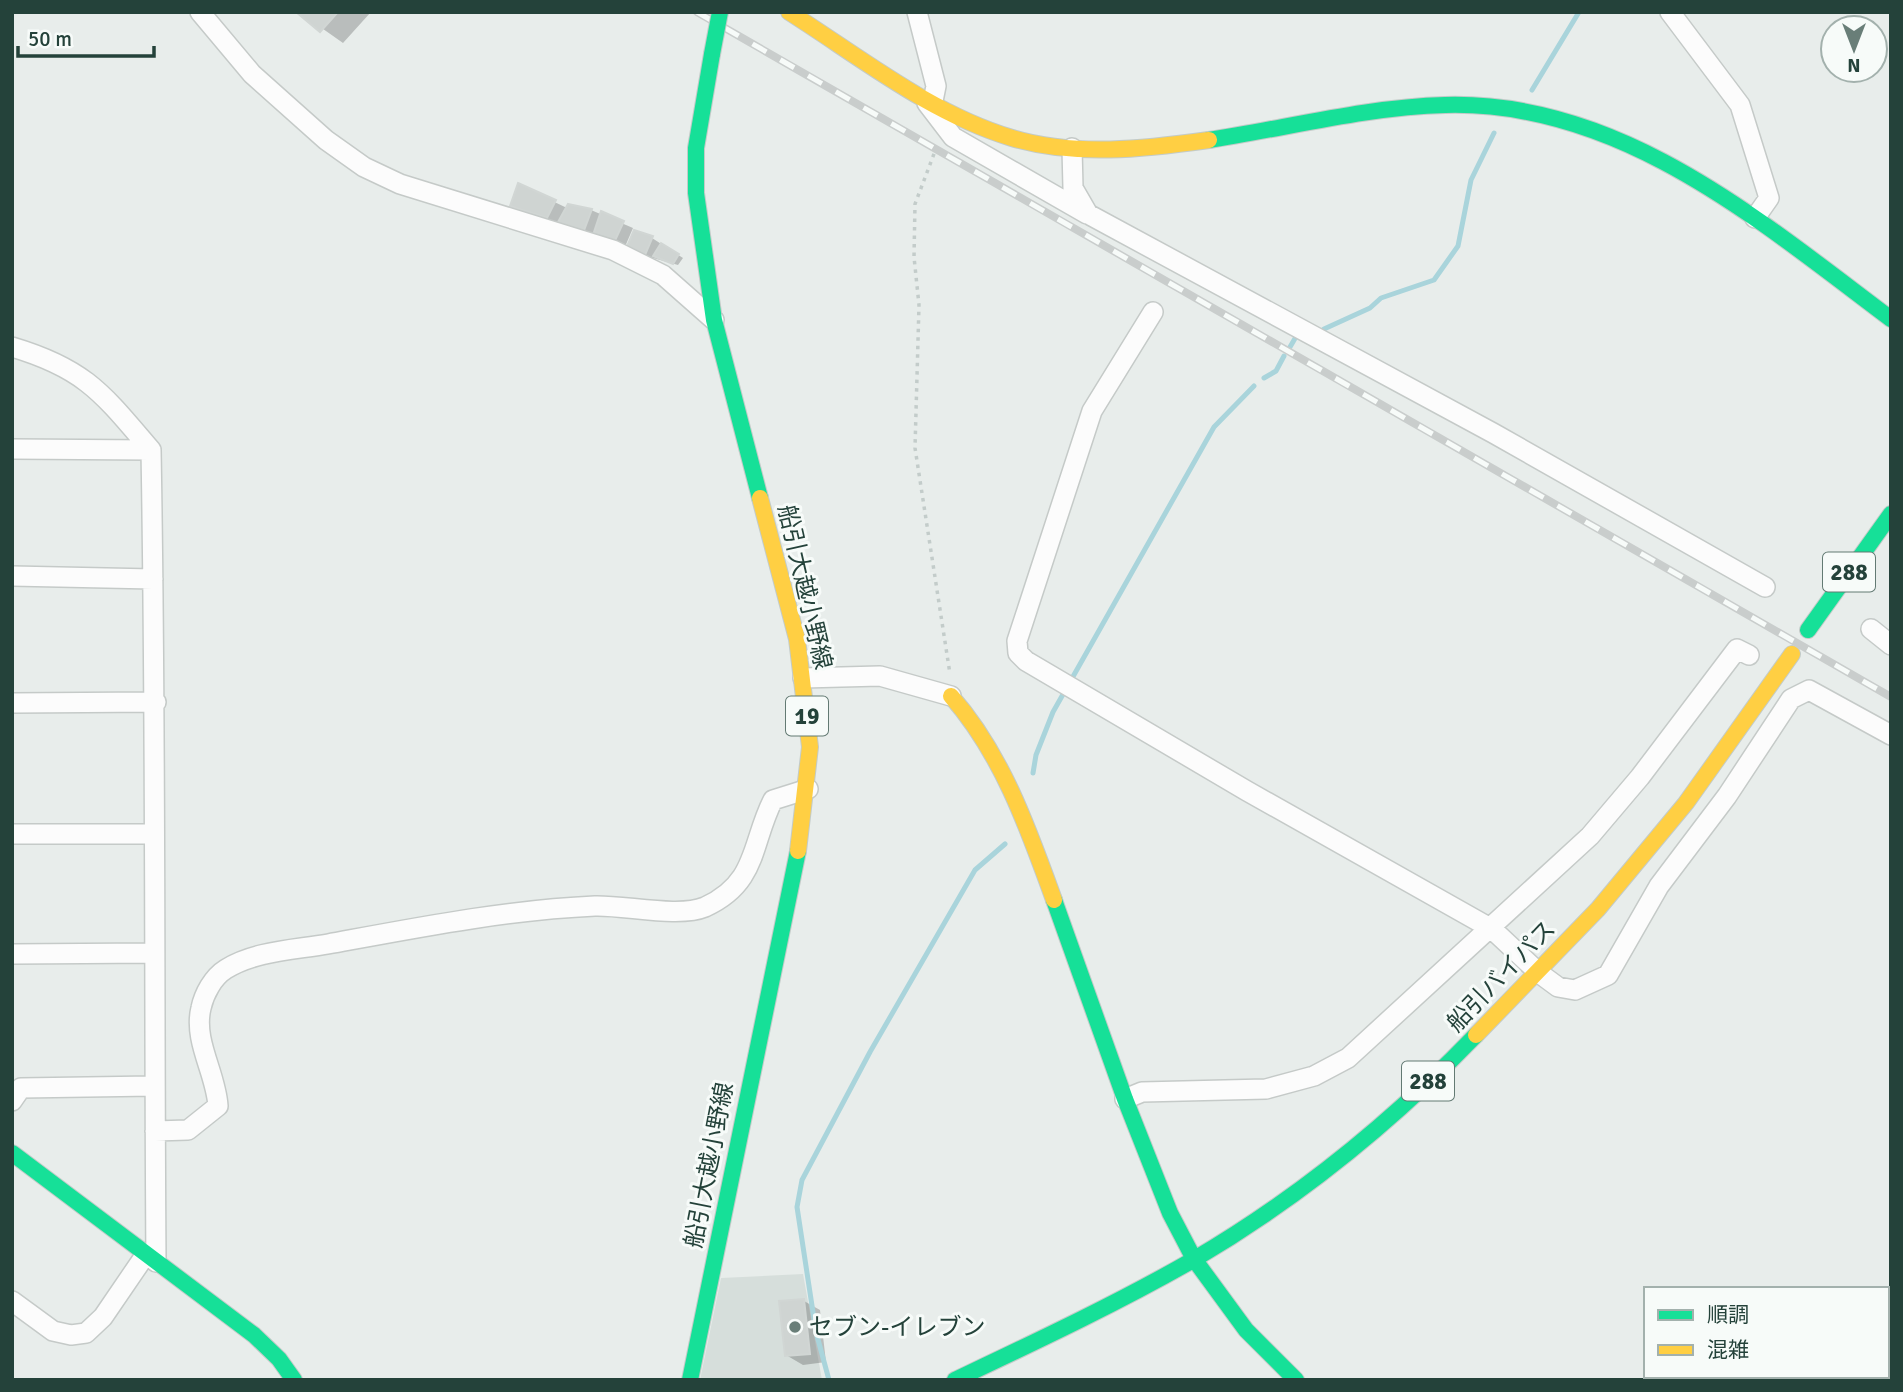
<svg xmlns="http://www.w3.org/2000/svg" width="1903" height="1392" viewBox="0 0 1903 1392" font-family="Signika,'Noto Sans JP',sans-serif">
<rect width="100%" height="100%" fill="#e8edeb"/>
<path fill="#d6dedb" d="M803,1274l19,106h-122l21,-102z"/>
<path fill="#0003" d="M299,12h72l-28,31z
M519,185l48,23 24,2 42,18 -9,21 -112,-43z
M652,238l31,20 -5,7 -39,-11z
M804,1301l16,9 6,52 -23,3 -17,-10z"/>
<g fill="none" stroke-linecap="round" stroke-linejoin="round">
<path stroke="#a9d4db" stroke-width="5" d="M1532,90l47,-78
M1324,329l46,-21 11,-10 53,-18 24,-34 13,-66 23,-47
M1290,347l7,-12
M1264,378l12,-7 8,-15
M1033,773l3,-18 17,-43 161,-285 40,-41
M829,1380l-13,-48 -19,-125 5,-27 68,-128 105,-182 30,-26"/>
</g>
<path fill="#cfd4d2" stroke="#d1d6d4" stroke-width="2" d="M296,12h42l-18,20z
M518,183l38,17 -9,18 -37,-12z
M568,204l24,5 -9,24 -26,-9z
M601,211l23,10 -11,24 -20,-10z
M634,230l19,6 -8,19 -19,-6z
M661,243l18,11 -6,10 -20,-8z
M804,1299l6,55 -25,2 -6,-55z"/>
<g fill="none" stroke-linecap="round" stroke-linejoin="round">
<defs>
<path id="street" d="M200,12l52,62 74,66 38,27 36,17 213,66 50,25 51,45
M917,12l19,74 -3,15
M1670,12l70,93 29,93 -14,20
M927,103l26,34 134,77
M1072,148l1,40 15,26 405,219 272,154
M1153,312l-61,99 -75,230 1,12 8,8 221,130 245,138 47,44 19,14 17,3 33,-15 51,-89 68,-90 64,-97 18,-9 82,45
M12,347c74,22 91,47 139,103 5,271 3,541 5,812
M12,449l139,1
M12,576l141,3
M1871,629l20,16
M803,678l77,-2 71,20
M12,703l144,-1
M12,834h141
M12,954l142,-1
M1125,1099l17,-7 124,-3 48,-13 34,-18 242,-222 50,-59 97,-128 12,6
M12,1101l9,-13 132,-2
M155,1131l33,-1 30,-24c-2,-33 -25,-65 -17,-98 3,-14 12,-31 25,-39 29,-18 68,-19 102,-25 87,-16 178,-34 267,-38 30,-1 84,12 110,1 53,-24 46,-64 68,-107l35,-11
M12,1301l41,30 18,4 15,-2 17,-16 43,-63
M1887,1344h4
M1777,1380l10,-4"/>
<path id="fast" d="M712,54l-16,94v45l18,127 46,178
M1209,140c78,-12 158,-33 236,-35 175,-5 315,116 446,214
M1808,630l83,-116
M1054,900l71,199 45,114 24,46 52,71 50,50
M12,1153l242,182 25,24 15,21
M690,1380l108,-529
M955,1380c80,-38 161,-76 238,-120 104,-61 200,-139 283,-225"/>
<path id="slow" d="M789,12c71,45 142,102 223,126 63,19 133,11 197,2
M760,498l37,141 13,108 -12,104
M951,696c51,58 77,132 103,204
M1476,1035l122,-126 88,-106 106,-149"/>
</defs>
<use href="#street" stroke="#c5cac8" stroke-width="22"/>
<use href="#fast" stroke="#c3cbc8" stroke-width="18"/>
<use href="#slow" stroke="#c3cbc8" stroke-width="18"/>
<path stroke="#c3ccca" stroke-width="3.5" stroke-dasharray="3.5 5" stroke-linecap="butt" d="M937,146l-22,58 -1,53 5,48 -4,143 35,226"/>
<use href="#street" stroke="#fcfcfc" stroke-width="19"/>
<use href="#fast" stroke="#16e098" stroke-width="16"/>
<use href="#slow" stroke="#ffcf43" stroke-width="16"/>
<defs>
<path id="rail" d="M697,12l1194,685"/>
</defs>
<use href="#rail" stroke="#c9cdcc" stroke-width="8"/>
<use href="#rail" stroke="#f7fbf9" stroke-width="5" stroke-dasharray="16" stroke-linecap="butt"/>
<defs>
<path id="fast-bridge" d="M712,54l8,-42"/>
</defs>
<use href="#fast-bridge" stroke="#c3ccc9" stroke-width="18" stroke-linecap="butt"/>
<use href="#fast-bridge" stroke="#16e098" stroke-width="16"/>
</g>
<circle fill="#697e78" stroke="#f7fbf9" stroke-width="2.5" cx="795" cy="1327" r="7"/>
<g text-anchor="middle" stroke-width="6" stroke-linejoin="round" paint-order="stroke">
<g fill="#f7fbf9" stroke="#637a73" stroke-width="2">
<rect x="1823" y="552.5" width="52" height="39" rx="5"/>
<rect x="786" y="696.5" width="42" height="39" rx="5"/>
<rect x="1402" y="1061.5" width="52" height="39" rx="5"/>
</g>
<g font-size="23" font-weight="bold" fill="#24423a">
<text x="1849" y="580">288</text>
<text x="807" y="724">19</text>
<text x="1428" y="1089">288</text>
</g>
<g font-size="24" fill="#24423a" stroke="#f7fbf9">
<text transform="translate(805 587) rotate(77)" y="8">船引大越小野線</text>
<text transform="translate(1501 976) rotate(-46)" y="8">船引バイパス</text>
<text transform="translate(709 1165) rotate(-79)" y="8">船引大越小野線</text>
</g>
<g font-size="24" fill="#24423a" stroke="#f7fbf9" text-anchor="start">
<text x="809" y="1335">セブン-イレブン</text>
</g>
</g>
<rect width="1903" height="1392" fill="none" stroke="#24423a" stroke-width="28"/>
<rect x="1644" y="1287" width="245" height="91" fill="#f7fbf9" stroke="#a3b1ad" stroke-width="2"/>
<rect x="1658" y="1310" width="35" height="10" fill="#16e098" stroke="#a3b1ad" stroke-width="2"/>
<text x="1707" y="1322" font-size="21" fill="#24423a">順調</text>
<rect x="1658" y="1345" width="35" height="10" fill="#ffcf43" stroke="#a3b1ad" stroke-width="2"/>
<text x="1707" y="1357" font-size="21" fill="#24423a">混雑</text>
<g transform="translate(1854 49) rotate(180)"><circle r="33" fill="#f7fbf9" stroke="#a3b1ad" stroke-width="2"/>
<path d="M0-5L12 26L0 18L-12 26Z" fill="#697e78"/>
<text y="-10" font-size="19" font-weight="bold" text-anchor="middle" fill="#24423a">N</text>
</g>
<path d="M18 46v10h136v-10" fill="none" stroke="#24423a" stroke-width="3.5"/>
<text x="28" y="46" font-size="21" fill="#24423a" stroke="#f7fbf9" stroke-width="5" paint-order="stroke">50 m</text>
</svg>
